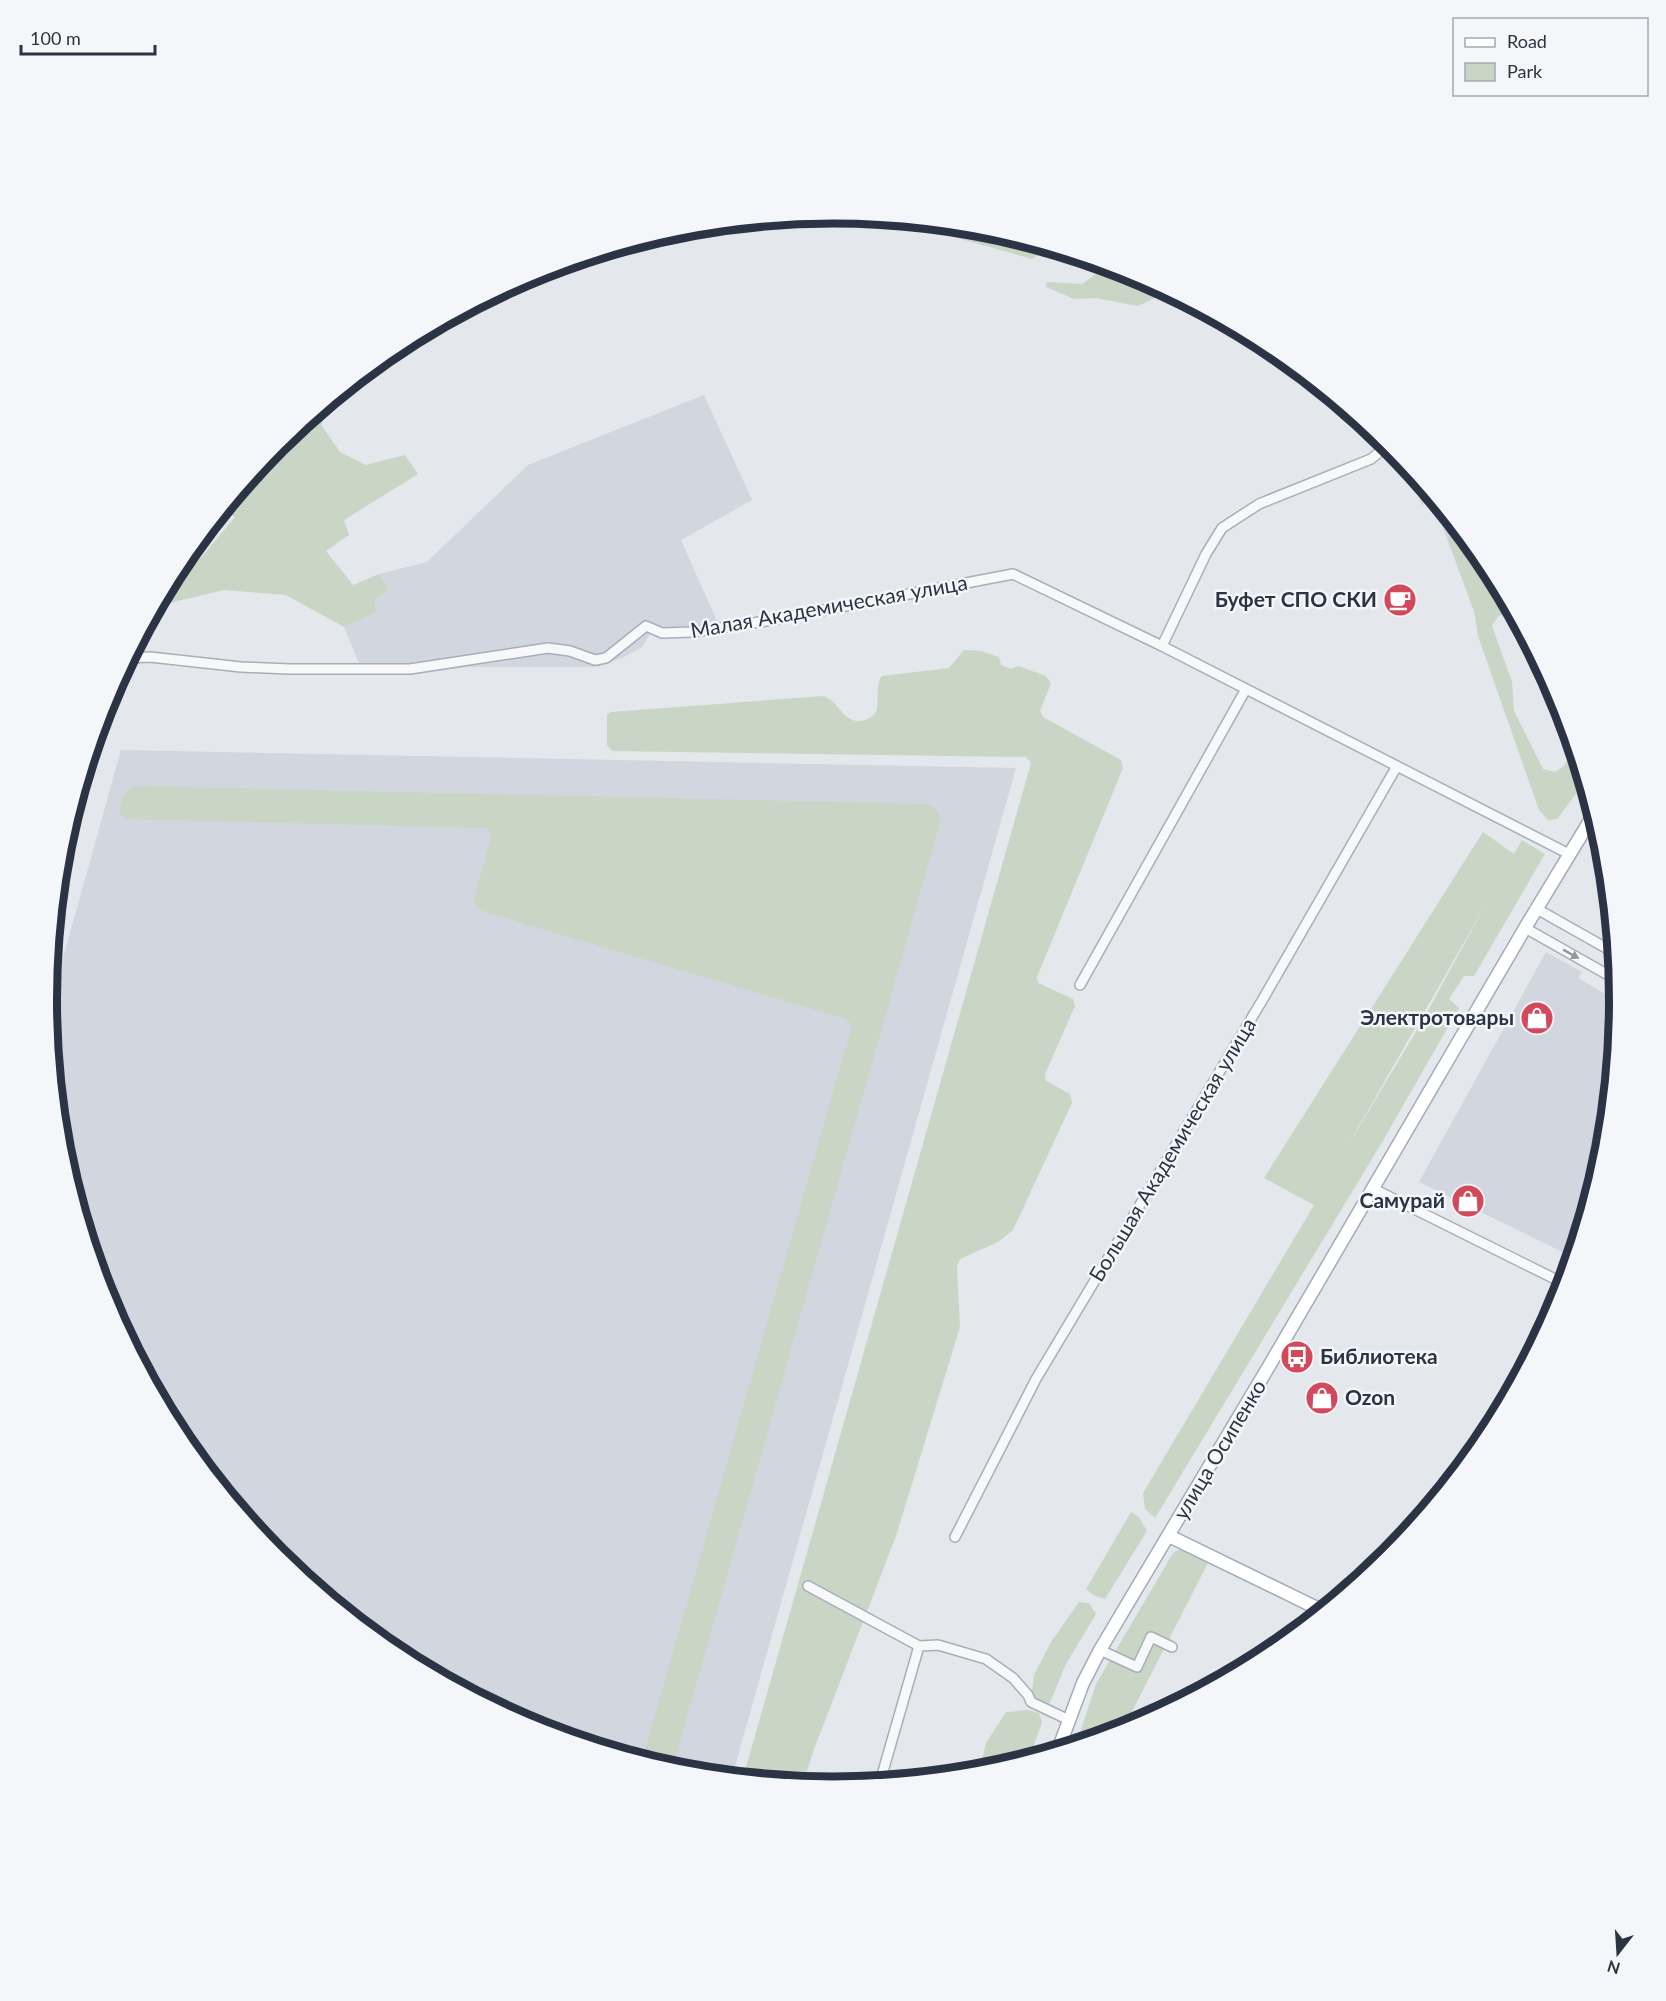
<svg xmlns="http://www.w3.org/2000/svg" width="1666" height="2001" viewBox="0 0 1666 2001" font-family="Lato,sans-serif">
<rect width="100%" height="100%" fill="#e4e7ec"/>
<path fill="#d2d6de" d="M704,395l48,105 -71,40 39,88 -67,1 -11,18 -18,10 -26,10h-129l-57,7 -48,1 -20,-48 33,-15 -3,-12 15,-10 -10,-16 48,-12 101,-97z
M1407,466l80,98 -13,47 -41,-110 -11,4z
M121,750l895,18 -284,1009 -53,-5 -147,-45 -136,-73 -119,-98 -98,-119 -73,-136 -44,-147 -14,-142z
M1546,952l36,20 -4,6 41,24 -15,152 -31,103 -154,-75z"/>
<path fill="#c9d6c5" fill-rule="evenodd" d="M945,225l42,4 61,19 -16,11 -85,-24z
M1107,266l27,8 34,18 -30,14 -43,-8 -21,1 -28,-12 1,-5 35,2z
M322,408v18l18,26 26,13 39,-10 13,19 -74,46 5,15 -23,16 27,34 26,-11 10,16 -15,10 3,12 -33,15 -58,-32 -62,-5 -63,15 74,-88 -12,-8 54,-65z
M1461,532l26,32 26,48 -15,4 -6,10 20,56 2,29 29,58 12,3 9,-6 10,-18 11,34 -28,37 -9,1 -9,-10 -61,-174 -4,-25 -27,-74z
M964,650l17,1 18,6 2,8 10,4 7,-3 28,10 5,7 -11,28 3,6 78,43 2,8 -86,209 1,6 35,16 2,7 -30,68 1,7 24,13 2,9 -59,127 -15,12 -38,17 -3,7 3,61 -64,209 -83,216 -10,32 -60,-6 288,-1015 -5,-6 -414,-6 -5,-6v-30l4,-3 212,-16c15,5 17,19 28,23 5,3 9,2 14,1 22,-6 6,-31 17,-44l67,-8z
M136,786l789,18c9,3 13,5 16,15l-269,951 -30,-10 210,-735 -6,-6 -362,-107 -8,-5 -2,-8 18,-65 -6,-6 -358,-9 -7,-4 -2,-6 6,-17z
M1483,832l31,22 8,-14 23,14 -71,122h-10l-15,23 10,9 -78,136 -226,374 -10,-9 -2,-16 171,-288 -50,-27zM1487,902l-63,116 -78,131z
M1131,1512l8,5 8,14 -42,68 -12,-4 -7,-6z
M1180,1549l28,14 -86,168 -46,14 20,-61 77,-131z
M1079,1602l10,1 7,11 -30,50 -17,41 -18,-7 3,-23 17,-33z
M1028,1710l11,3 3,9 -13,37 -50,14 7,-30 20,-31z"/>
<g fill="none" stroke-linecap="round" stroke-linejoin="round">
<defs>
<path id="minor" d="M1162,646l44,-92 16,-26 37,-24 112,-45 18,-15
M129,658l21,-1 91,10 48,2h121l138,-21 22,3 25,9 11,-2 40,-32 16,7 30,-1 81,-12 240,-46 149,72 407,208
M1537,909l78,44
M1525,928l92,52
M1080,985l166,-296
M1372,1188l193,96
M955,1537l81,-158 227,-380 134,-233
M808,1586l111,60
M1100,1650l37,17 14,-30 21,10
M880,1782l39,-136 19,-1 48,14 27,19 15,17 3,7 38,18"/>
<path id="major" d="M1169,1536l154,75
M1058,1750l25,-67 17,-33 172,-289 253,-433 69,-114"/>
</defs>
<use href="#minor" stroke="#a9aeb7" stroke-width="12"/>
<use href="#major" stroke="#a3abb8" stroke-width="15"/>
<use href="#minor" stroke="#f7f8fa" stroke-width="9"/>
<use href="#major" stroke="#fff" stroke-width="12"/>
</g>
<defs><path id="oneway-solid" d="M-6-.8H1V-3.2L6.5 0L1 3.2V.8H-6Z" transform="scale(1.5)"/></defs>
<use fill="#9196a0" href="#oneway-solid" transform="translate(1571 954) rotate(29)"/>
<defs>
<symbol id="cafe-disc" viewBox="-11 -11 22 22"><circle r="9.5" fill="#d1495b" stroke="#f4f6f9"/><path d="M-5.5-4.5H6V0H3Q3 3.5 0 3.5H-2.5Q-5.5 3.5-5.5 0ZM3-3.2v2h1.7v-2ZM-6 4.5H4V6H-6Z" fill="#fff"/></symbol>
<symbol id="shop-disc" viewBox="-11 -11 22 22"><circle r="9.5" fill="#d1495b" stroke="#f4f6f9"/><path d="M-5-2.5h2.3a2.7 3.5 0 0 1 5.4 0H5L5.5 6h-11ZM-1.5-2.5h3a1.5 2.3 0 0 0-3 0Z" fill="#fff"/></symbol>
<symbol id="bus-disc" viewBox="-11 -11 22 22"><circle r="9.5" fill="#d1495b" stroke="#f4f6f9"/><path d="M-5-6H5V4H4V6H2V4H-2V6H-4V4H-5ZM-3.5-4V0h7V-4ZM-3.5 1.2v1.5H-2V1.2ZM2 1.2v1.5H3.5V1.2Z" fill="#fff"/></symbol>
</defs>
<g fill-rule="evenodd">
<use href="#cafe-disc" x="1381" y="581" width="38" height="38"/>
<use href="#shop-disc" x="1518" y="999" width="38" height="38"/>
<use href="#shop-disc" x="1449" y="1182" width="38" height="38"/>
<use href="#bus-disc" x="1278" y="1338" width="38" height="38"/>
<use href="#shop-disc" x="1303" y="1379" width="38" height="38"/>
</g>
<g text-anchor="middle" stroke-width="5" stroke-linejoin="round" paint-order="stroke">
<g font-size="21" font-weight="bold" fill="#2b3445" stroke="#f4f6f9" text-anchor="end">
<text x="1377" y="607">Буфет СПО СКИ</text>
<text x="1514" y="1025">Электротовары</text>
<text x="1445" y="1208">Самурай</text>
<text x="1320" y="1364" text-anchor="start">Библиотека</text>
<text x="1345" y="1405" text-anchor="start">Ozon</text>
</g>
<g font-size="21" fill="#2b3445" stroke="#f4f6f9">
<text transform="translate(829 607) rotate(-10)" y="7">Малая Академическая улица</text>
<text transform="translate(1173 1150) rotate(-59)" y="7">Большая Академическая улица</text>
<text transform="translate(1220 1450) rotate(-59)" y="7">улица Осипенко</text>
</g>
</g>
<path d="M0 0H1666V2001H0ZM57 1000a776 776 0 1 1 1552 0a776 776 0 1 1-1552 0Z" fill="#f4f6f9" fill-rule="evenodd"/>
<path fill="none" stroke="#2b3445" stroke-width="8" d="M57 1000a776 776 0 1 1 1552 0a776 776 0 1 1-1552 0Z"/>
<rect x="1453" y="18" width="195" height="78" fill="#f4f6f9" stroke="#a4a8b1" stroke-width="1.5"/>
<rect x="1465" y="38" width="30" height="9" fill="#ffffff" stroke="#a4a8b1" stroke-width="1.5"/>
<text x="1507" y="48" font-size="18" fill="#2b3445">Road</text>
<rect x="1465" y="63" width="30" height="18" fill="#c9d6c5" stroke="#a4a8b1" stroke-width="1.5"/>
<text x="1507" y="78" font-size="18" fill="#2b3445">Park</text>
<g transform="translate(1618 1953) rotate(197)" stroke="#f4f6f9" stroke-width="4.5" paint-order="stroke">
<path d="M0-4.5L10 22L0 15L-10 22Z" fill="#2b3445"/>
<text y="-9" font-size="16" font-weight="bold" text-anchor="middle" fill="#2b3445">N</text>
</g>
<path d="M21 45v9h134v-9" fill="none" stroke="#2b3445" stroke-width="3"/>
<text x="30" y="45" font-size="18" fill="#2b3445" stroke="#f4f6f9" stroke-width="4.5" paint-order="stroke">100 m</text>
</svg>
